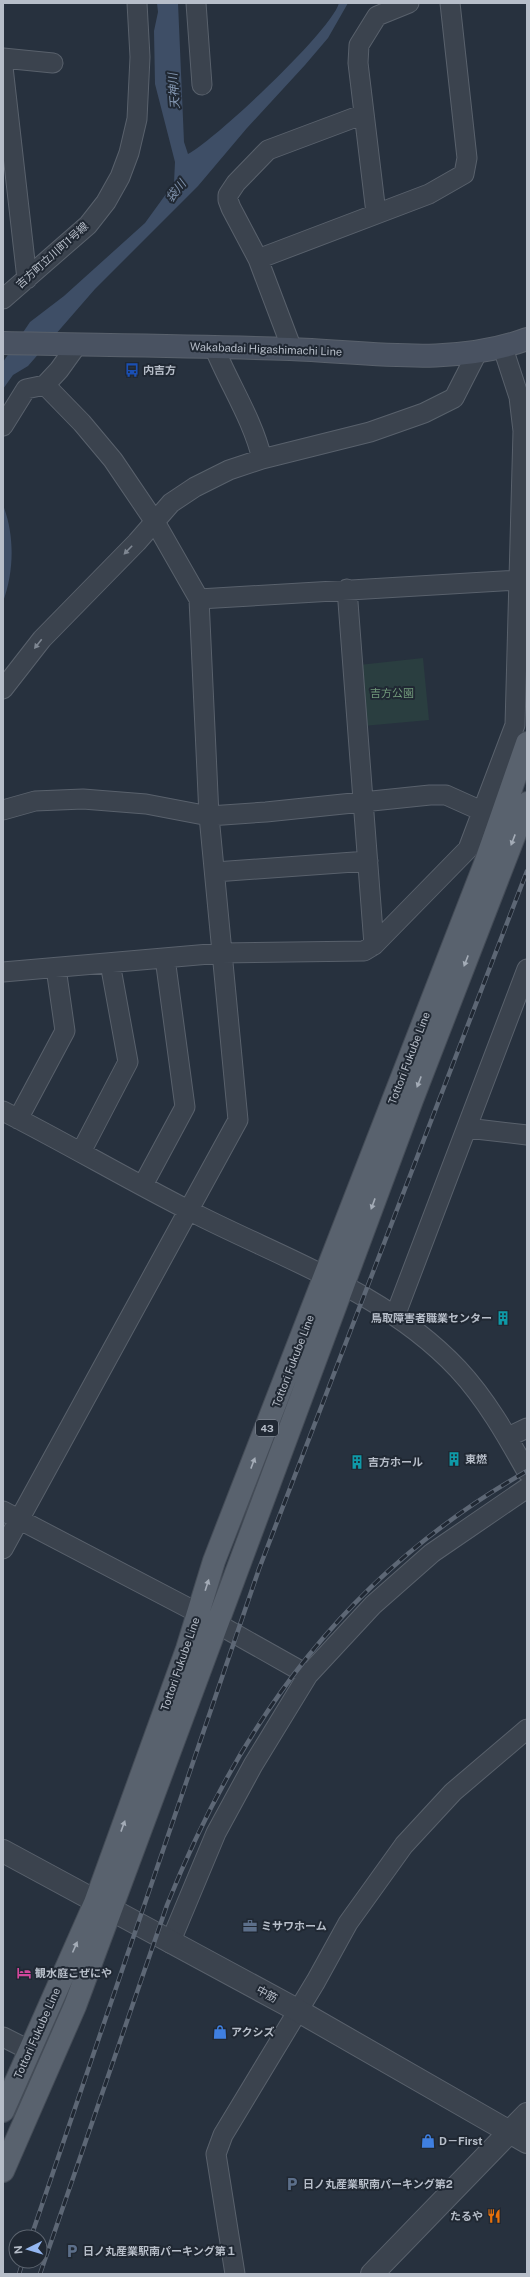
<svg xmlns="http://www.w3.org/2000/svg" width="530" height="2277" viewBox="0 0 530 2277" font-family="'Public Sans','Noto Sans JP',sans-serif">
<rect width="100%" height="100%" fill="#27313e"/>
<path fill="#2a3e40" d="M423,658l6,62 -66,6 -4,-61z"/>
<path fill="#3e4e66" d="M157,3h21l6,139 4,12c27,-14 144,-124 151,-151h9l-20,35 -23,27 -58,63 -49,58 -103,103 -67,77 -15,9 -10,14v-27l27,-40 34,-26 81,-73 29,-40 1,-21 -20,-78 -1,-53 4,-19z
M3,505c12,31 11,66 0,97z"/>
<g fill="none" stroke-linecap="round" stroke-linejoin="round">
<defs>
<path id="minor" d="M196,3l6,82
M3,58l50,5
M3,67l24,212
M376,213l-18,-150 1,-18 18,-29 32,-13
M258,259l171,-65 35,-20 3,-16 -17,-155
M3,299l85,-74 18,-23 14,-25 9,-24 8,-34 3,-62 -3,-54
M214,347c15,37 39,73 48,112
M292,349l-34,-90 -27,-51 -3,-8v-5l8,-12 32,-33 96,-36
M3,426l23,-37 19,-4
M347,589l27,356
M199,599l320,-19
M3,689l39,-50 95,-97 34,-39 24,-16 34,-17 33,-11 108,-27 54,-19 30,-15 23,-45
M3,810l32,-9 48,-2 63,5 63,12 57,-4 164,-17h16l29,13 19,2
M215,872l153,-11
M3,972l218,-19 143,-2 10,-6 94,-96 47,-124 8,-294 -4,-34 -16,-49
M3,1111c63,32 124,68 187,100 91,47 196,81 268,158 28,30 49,67 69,103
M18,1119l47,-88 -9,-63
M467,1128l60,7
M81,1152l47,-90 -18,-99
M143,1185l42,-78 -20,-149
M395,1316l132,-347
M508,1437l19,-9
M3,1511l195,102 110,62
M3,1549l235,-429 -29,-304 -10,-217 -44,-77 -42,-62 -31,-37 -37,-38 14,-15 18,-25
M170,1943l46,-110 37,-68 55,-90 65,-70 59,-52 95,-65
M3,2037l26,13
M235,2274l-19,-120 7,-19 93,-154 32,-58 56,-78 49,-53 74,-63"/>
<path id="tertiary" d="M3,1851l294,159 230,132
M372,2274l155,-160"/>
<path id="secondary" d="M3,343c96,2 192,3 287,6 79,3 162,18 237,-10"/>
<path id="primary" d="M3,2111l92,-208 92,-254 27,-88 272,-700 41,-118
M3,2171l72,-165 337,-906 115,-297"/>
</defs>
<use href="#minor" stroke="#59616c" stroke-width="21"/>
<use href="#tertiary" stroke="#59616c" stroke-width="24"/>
<use href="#secondary" stroke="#59616c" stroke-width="24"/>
<use href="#primary" stroke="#444c57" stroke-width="24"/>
<use href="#minor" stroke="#3b434e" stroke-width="19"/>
<use href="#tertiary" stroke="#3b434e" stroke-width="22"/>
<use href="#secondary" stroke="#495261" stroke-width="22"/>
<use href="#primary" stroke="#59626e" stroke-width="22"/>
<defs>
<path id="rail" d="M31,2237l228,-668 268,-698
M19,2274l4,-13
M40,2274l127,-369c75,-187 182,-333 360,-434"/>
</defs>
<use href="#rail" stroke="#5d6775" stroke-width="4.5"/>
<use href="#rail" stroke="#202833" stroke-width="3" stroke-dasharray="9" stroke-linecap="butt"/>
</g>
<defs><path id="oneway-solid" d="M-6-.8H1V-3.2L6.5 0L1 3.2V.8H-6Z"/></defs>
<g fill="#7f8792">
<use href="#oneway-solid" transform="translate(128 550) rotate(134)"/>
<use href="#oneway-solid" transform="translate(38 644) rotate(128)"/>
</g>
<g fill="#a4acb7">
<use href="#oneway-solid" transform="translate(513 840) rotate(111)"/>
<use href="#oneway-solid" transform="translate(466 961) rotate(111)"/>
<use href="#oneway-solid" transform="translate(419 1082) rotate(111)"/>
<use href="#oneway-solid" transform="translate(373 1204) rotate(110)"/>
<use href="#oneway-solid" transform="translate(253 1463) rotate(-69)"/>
<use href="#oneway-solid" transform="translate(207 1585) rotate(-72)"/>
<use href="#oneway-solid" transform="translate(123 1826) rotate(-70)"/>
<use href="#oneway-solid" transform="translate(75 1947) rotate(-66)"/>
</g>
<defs>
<symbol id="bus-bare" viewBox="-9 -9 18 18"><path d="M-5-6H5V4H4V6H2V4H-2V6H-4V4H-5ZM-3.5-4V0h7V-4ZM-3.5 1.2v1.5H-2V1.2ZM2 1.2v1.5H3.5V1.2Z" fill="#1a4fb4" stroke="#202833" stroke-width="2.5" paint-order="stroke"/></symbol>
<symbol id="building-bare" viewBox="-9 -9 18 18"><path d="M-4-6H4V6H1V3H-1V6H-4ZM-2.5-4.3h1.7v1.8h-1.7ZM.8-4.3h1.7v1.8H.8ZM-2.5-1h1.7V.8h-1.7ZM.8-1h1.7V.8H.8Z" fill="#0f9aa8" stroke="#202833" stroke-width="2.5" paint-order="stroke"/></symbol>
<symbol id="office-bare" viewBox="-9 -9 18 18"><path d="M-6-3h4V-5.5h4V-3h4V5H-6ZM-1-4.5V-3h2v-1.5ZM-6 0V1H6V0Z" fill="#5c6f8a" stroke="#202833" stroke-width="2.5" paint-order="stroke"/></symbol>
<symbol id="hotel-bare" viewBox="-9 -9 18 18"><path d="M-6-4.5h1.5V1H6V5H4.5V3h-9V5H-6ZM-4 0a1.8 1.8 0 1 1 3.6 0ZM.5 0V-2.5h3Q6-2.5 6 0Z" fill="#d1479c" stroke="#202833" stroke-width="2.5" paint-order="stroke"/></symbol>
<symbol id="shop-bare" viewBox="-9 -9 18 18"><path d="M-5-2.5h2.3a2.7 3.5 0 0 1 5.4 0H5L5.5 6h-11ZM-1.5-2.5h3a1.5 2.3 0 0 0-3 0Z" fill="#3f7fe0" stroke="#202833" stroke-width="2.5" paint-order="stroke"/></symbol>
<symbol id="parking-bare" viewBox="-9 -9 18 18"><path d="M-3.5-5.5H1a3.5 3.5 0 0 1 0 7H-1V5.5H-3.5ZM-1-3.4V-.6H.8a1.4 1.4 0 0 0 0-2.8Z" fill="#5c6f8a" stroke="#202833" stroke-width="2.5" paint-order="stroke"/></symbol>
<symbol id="restaurant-bare" viewBox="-9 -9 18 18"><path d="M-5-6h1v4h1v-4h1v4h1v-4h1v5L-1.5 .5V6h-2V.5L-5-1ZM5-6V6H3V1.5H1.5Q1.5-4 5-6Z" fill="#e8710a" stroke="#202833" stroke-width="2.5" paint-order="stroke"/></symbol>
</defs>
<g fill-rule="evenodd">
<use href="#bus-bare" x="122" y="360" width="20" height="20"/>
<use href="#building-bare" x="493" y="1308" width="20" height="20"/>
<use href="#building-bare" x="444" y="1449" width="20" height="20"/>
<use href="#building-bare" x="347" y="1452" width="20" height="20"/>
<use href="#office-bare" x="240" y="1916" width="20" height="20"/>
<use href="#hotel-bare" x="14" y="1963" width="20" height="20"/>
<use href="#shop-bare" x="210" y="2022" width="20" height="20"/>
<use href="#shop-bare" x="418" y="2131" width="20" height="20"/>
<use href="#parking-bare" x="282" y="2174" width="20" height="20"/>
<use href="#restaurant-bare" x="484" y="2206" width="20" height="20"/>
<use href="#parking-bare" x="62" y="2241" width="20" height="20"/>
</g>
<g text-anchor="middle" stroke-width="4" stroke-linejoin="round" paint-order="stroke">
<rect fill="#202833" stroke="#8a919c" stroke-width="1" x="256" y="1420" width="22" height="16" rx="3"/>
<g font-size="10" font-weight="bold" fill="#b7bec9">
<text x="267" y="1432">43</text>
</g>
<g font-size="11" fill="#b7bec9" stroke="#202833">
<text transform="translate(52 255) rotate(-42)" y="4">吉方町立川町1号線</text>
<text transform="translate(266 349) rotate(2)" y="4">Wakabadai Higashimachi Line</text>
<text transform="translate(409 1058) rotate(-69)" y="4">Tottori Fukube Line</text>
<text transform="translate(293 1361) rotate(-69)" y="4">Tottori Fukube Line</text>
<text transform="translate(180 1664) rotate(-71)" y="4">Tottori Fukube Line</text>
<text transform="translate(267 1994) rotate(28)" y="4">中筋</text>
<text transform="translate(37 2033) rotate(-66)" y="4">Tottori Fukube Line</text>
</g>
<g font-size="11" font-weight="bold" fill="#b7bec9" stroke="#202833" text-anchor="start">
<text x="143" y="374">内吉方</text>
<text x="492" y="1322" text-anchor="end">鳥取障害者職業センター</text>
<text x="465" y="1463">東燃</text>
<text x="368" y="1466">吉方ホール</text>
<text x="261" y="1930">ミサワホーム</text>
<text x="35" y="1977">観水庭こぜにや</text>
<text x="231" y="2036">アクシズ</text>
<text x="439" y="2145">D－First</text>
<text x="303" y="2188">日ノ丸産業駅南パーキング第2</text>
<text x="483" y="2220" text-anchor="end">たるや</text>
<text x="83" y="2255">日ノ丸産業駅南パーキング第１</text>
</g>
<g font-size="11" fill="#70987a" stroke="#202833">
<text x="392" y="697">吉方公園</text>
</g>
<g font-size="12" font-style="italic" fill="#8194ae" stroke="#202833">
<text transform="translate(174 91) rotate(-94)" y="4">天神川</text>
<text transform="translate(176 191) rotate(-51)" y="4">袋川</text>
</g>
</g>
<rect width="530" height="2277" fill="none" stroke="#b7bec9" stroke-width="8"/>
<g transform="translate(28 2249) rotate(265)"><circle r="19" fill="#202833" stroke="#5c646f"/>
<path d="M0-3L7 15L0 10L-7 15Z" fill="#94b7f1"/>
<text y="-6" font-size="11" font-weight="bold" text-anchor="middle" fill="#b7bec9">N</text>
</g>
</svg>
